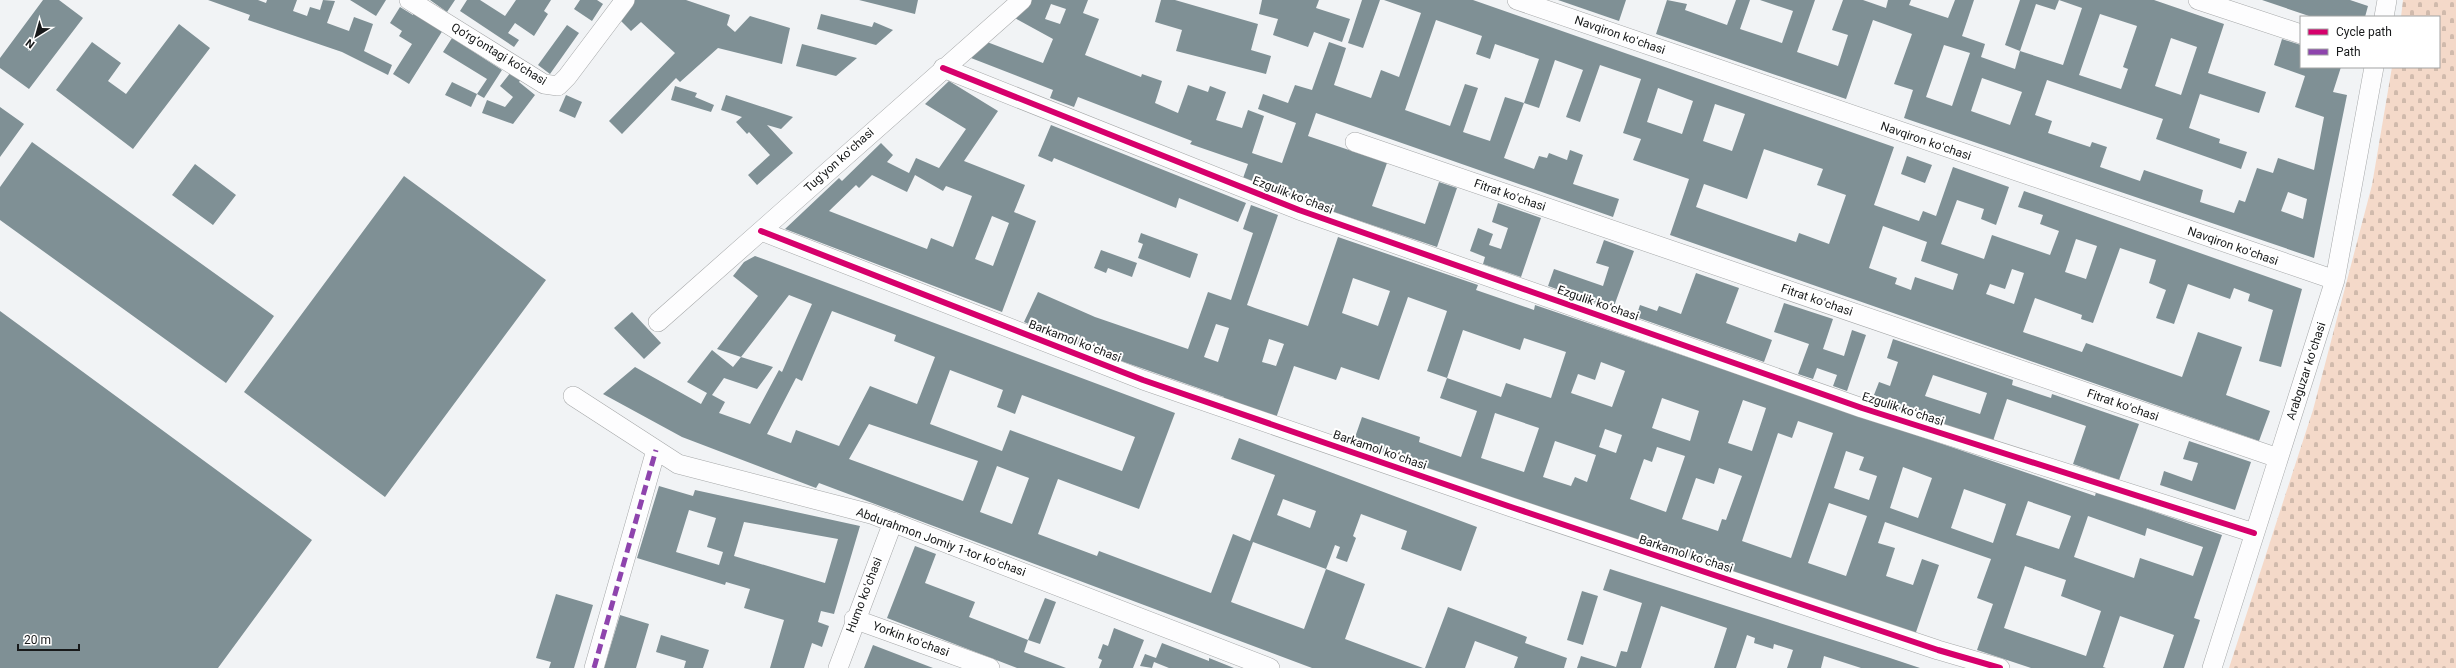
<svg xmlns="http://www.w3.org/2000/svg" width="2456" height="668" viewBox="0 0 2456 668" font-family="Roboto,sans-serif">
<defs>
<pattern id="cemetery-stones" width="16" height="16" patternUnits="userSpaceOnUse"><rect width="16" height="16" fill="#f4d9c9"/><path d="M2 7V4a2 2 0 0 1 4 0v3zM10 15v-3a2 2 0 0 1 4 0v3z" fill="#d0baac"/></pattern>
</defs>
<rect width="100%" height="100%" fill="#f1f3f5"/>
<path fill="url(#cemetery-stones)" d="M2403,0h53v668h-227l84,-258 59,-225 20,-118h47v-50h-38z"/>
<path fill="#7f9095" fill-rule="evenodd" d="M43,0h16l24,18 -54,71 -29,-21v-10z
M208,0h50l8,3 1,-3h30l-4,11 14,5 3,-9 10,3 3,-10 12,1 -8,22 22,8 5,-14 19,7 -9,27 28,14 -4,10 -46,-23 -94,-32 2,-5z
M350,0h36l-10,16z
M430,0h25l-8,12z
M467,0h13l25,16 11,-16h35l-7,11 4,3 -14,22 -19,-13 -7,10 11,7 -5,7 -54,-36z
M580,0h17l6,4 -11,17 -18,-12z
M628,0h58l44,15 -3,10 8,7 15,-16 40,12 -8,36 -64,-16 -38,34 -4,-4 -54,56 -13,-13 66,-68 -34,-31 -10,9 -16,-16z
M859,0h59l-3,14z
M1028,0h60l-5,13 16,6 -14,36 56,22 1,-3 20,7 -7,22 23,10 10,-28 20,7 2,-6 16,6 -10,28 26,8 6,-18 16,6 -12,37 30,10 14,-40 -38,-14 5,-15 25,9 7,-18 17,5 17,-48 17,6 -12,37 37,13 10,-28 18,7 22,-64 -37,-13h89l421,147 -20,58 45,16 4,-10 13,5 17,-49 56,20 -13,38 -15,-6 3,-10 -27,-9 -16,44 43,15 8,-24 58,20 9,-24 -19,-7 3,-9 -25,-8 6,-16 278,98 -21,78 -22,-6 14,-51 -25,-9 2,-7 -16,-6 -4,11 -42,-15 -14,40 -18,-6 10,-28 -17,-7 7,-23 -36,-12 -27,75 -12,-4 1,-4 -47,-17 -12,34 59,20 4,-9 96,34 16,-45 44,15 -16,48 44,16 -11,30 -589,-206 19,-56 -56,-19 8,-21 -18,-6 18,-54 -41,-14 -20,57 -14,-5 17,-47 -28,-10 -16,48 -15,-5 -20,55 30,11 5,-13 8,2 2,-5 18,7 3,-10 13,5 -10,29 46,15 -6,18 -297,-104 -8,23 79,27 -15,43 53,18 14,-42 18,6 -20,59 -195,-66 6,-17 -58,-20 2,-3 -114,-44 -4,10 -24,-9 3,-8 -82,-32 16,-16 56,21 10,-24 -42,-23zM1051,4l15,5 -6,15 -15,-5zM1436,20l46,16 -6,18 14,5 5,-15 44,15 -15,44 -19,-6 -15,44 -27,-9 15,-44 -13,-4 -15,42 -45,-16zM1658,88l35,13 -11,33 -35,-12zM1715,104l30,10 -13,37 -29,-10zM1764,149l59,20 -6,16 29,10 -17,49 -30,-11 -3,9 -100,-35 8,-23 43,15zM1883,226l44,16 -6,19 37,13 -5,16 -38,-13 -4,13 -16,-6 2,-6 -28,-10zM2076,239l21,7 -11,33 -21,-7zM2012,269l12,4 -10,31 -28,-10 4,-10 15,5z
M1161,0h14l83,24 -7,26 20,6 -5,18 -90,-23 6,-21 -27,-8z
M1262,0h57l-3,8 34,11 -8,23 -28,-10 -6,15 -35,-12 5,-16 -19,-5z
M1362,0h18l-17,48 -15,-5z
M1558,0h68l-7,21z
M1667,0l20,4 -2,6 42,15 9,-25h14l-10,29 42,14 11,-32 -33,-11h55l-18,52 41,14 10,-31 -16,-5 11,-30h20l23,8 2,-8h23l-2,5 39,13 7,-18h19l-12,36 23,8 -4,13 34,12 5,-18 -15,-6 15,-45h134l70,24 -16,49 58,19 -7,21 -59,-19 -11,34 31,11 -1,4 28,9 -6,17 -85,-30 7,-20 -116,-39 -12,35 17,6 -4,12 42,14 2,-5 15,5 -7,20 40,14 4,-11 59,20 -3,12 34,11 5,-13 6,2 12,-34 16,5 5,-15 36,12 10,-53 -29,-10 10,-31 -31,-11 8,-26 19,6v22h40l-8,25 14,3 -33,163 -410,-140 9,-28 -19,-6 18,-50 -39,-14 -27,79 -190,-65zM2059,0l23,8 -19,57 -43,-14 16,-47 19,6zM2100,14l37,12 -14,41 5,2 -7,20 -42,-14zM2171,38l26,9 -16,48 -26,-9zM1944,45l26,8 -18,53 -26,-9zM1982,78l40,14 -12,33 -39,-14zM2288,192l19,7 -4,20 -22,-8z
M2262,0h88l18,6 -3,11h-53z
M400,7l13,8 1,-3 29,18 -34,54 -16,-10 19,-30 -13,-8 3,-5 -12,-8z
M821,14l51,13 2,-5 19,8 -17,15 -59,-16z
M179,24l31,24 -77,101 -77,-59 36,-48 29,21 -13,18 18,13z
M567,25l12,8 -29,41 -12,-9z
M452,38l50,32 -18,28 -7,-4 -6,13 -26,-12 7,-13 25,12 10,-15 -44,-27z
M802,44l55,14 -21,18 -40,-10z
M511,72l10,7 -2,3 16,13 -22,29 -31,-11 5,-13 18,7 8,-10 -13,-11z
M949,81l49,30 -34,50 61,24 -11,27 22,9 -34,91 -217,-83 54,-51 3,3 39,-38 12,12 -6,7 22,11 7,-15 23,10 27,-39 -41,-25zM872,175l35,17 8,-17 28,16 3,-5 26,10 -19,51 -22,-9 -4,11 -98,-38 27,-26 3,3zM992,216l17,7 -16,43 -18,-7z
M675,86l22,7 -2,4 19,8 -3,7 -40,-12z
M566,95l16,7 -7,16 -16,-7z
M726,95l67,22 -12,12 -14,-4 26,28 -36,32 -9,-10 22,-20 -21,-23 -2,2 -11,-12 6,-5 -21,-7z
M0,107l24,17 -24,33z
M1051,125l195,78 -8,19 -59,-24 -3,10 -122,-50 -2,4 -14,-6z
M32,142l242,174 -48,67 -226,-163v-33z
M1907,156l25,9 -7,18 -24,-9z
M195,164l41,31 -23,30 -41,-30z
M404,176l142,104 -161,217 -141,-105z
M1498,203l43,15 -20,59 -38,-13 2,-7 -15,-6 8,-23 15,6 -4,11 12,4 7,-21 -16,-6z
M1251,205l27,10 -31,90 8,3 53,18 30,-89 140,48 -2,5 58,20 1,-5 560,191 1,-4 126,43 -28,83 6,2 -16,48h-21l11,-33 -54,-19 -17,51 3,1h-75l-54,-18 16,-46 -16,-6 14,-39 -106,-37 -7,21 17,5 -9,28 27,9 9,-26 17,6 -25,73 -562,-192 10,-29 58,20 -1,5 42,15 16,-46 -37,-13 7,-20 54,19 5,-14 45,15 15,-46 -42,-14 -4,12 -57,-20 -16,48 -20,-7 20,-60 -39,-14 -29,83 -38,-13 -5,13 -42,-14 -19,55 -53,-18 2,-6 -140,-49 -60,-26 14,-30 57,25 93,32 20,-57 23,8 22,-67 -10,-4zM1353,278l37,13 -12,35 -36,-13zM1216,324l13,4 -11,34 -14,-5zM1269,339l15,5 -8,22 -14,-4zM1601,362l24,9 -13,36 -41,-14 7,-19 17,6zM1662,398l37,13 -9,30 -38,-13zM1743,400l23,8 -14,43 -24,-8zM1495,413l44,15 -15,44 -43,-14zM1798,421l35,12 -42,125 -49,-17 36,-108 14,5zM1605,429l17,6 -6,18 -17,-6zM1555,441l41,14 -9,27 -12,-5 -4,9 -28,-9zM1657,447l28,9 -19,56 -36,-13 14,-40 8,3zM1846,451l18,6 -5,13 18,6 -8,24 -35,-12zM1903,467l29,11 -14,40 -28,-10zM1719,468l23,8 -16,44 -4,-1 -4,12 -36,-12 14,-41 18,6zM1964,489l42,15 -13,39 -42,-15zM2028,501l43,15 -12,33 -43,-14zM1829,503l38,13 -21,60 -38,-13zM2088,516l57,20 2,-8 56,19 -10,29 -53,-18 -6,20 -60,-21zM2025,566l41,14 -5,16 40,15 -15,45 -82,-28z
M1141,233l57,21 -8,24 -52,-20 5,-14 -5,-2z
M1604,240l30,11 -21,58 -65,-23 6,-17 49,17 6,-19 -13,-4z
M1101,250l36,13 -5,14 -24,-9 -2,5 -12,-5z
M755,256l420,157 -36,96 -81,-30 -20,55 59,22 2,-5 112,42 22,-59 17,7 25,-66 -44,-16 8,-21 238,89 -16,44 -60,-22 6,-18 -46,-17 -8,22 3,2 -9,24 -11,-4 4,-11 -5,-2 -9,24 39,15 -20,55 78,29h-111l-493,-185 -3,5 -134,-51 -79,-43 32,-27 66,37 6,-11 -20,-11 25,-32 21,17 8,-10 32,10 -16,22 -33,-11 -12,17 13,7 -6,11 31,11 29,-54 3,2 30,-68 -23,-9 -48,62 -24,-8 41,-53 -25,-20 11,-14zM832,311l64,24 -2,6 41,16 -18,47 -47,-18 -31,60 -43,-16 -5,13 -24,-9 29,-56 6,3zM950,370l53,20 -6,17 18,7 7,-19 113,42 -13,34 -112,-41 -8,21 -72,-27zM869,424l109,37 -15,40 -114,-42zM997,466l32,12 -17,46 -32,-12zM1283,499l33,12 -6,17 -33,-13zM1253,542l73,27 -22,60 -73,-27z
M1696,273l43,15 -13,35 46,17 -8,22 -128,-45 4,-12 17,6 2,-5 22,8z
M1784,303l49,16 -10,30 21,7 8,-26 14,5 -19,56 -14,-5 4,-11 -20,-7 -4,11 -15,-5 11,-30 -35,-12z
M0,311l312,229 -94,128h-218z
M632,312l29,31 -17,16 -30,-31z
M1893,339l120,41 -1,5 39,13 1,-4 87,30 -20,56 -46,-16 13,-38 -79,-27 -14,42 -121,-41 7,-18 11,4 8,-24 -11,-4zM1933,375l54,18 -7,21 -55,-18z
M2189,441l62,21 -16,48 -75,-25 4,-14 28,10 6,-18 -15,-4z
M659,486l34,10 2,-6 165,36 -26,88 -13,-3 -3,11 11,4 -7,21 -10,-4 -8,25h-34l14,-48 -40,-12 6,-19 -24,-7 -1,3 -88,-27zM689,510l27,8 -9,29 16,5 -4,13 -43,-13zM744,522l94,17 -13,44 -91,-27z
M915,546l21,8 -11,29 50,19 -6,15 59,23 -4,12 42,16h-49l-130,-50z
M1610,569l280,89 30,10h-59l-37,-12 -3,12h-34l6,-18 -19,-6 -1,5 -19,-6 1,-5 -8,-3 -11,33h-22l13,-40 -66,-22 -20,62h-64l4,-12 35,11 5,-16 6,1 15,-49 -39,-13z
M1582,591l16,5 -15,49 -16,-5z
M556,594l37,11 -19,63h-25l2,-6 -15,-4z
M1045,598l11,4 -16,42 -12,-4z
M1448,607l79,30 -2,6 42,15 -3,10h-50l4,-11 -43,-16 -10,27h-40z
M620,615l29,9 -13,44h-32z
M1114,628l30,12 -11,28h-34l3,-8 -4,-2 5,-14 5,2z
M661,635l48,15 -6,18h-19l2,-7 -30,-9z
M1162,643l47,18v-3l25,10h-65l-15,-6 -2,6 -12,-2 5,-12 11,4z
M873,645l60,23h-69z"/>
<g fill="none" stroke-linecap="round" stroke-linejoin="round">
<defs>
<path id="street" d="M409,0l135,84 14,2 9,-9 58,-77
M1517,0l818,280
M2198,0l103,34
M2384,17l3,-17
M943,68l356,142 563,198 392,125
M1355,142l923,316
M761,231l382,149 371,128 424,142 62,18
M658,322l364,-322
M573,396l105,68 193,50 399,154
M854,619l136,49
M594,668l62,-218
M838,668l55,-146
M2212,668l123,-388 39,-213"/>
</defs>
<use href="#street" stroke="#a5a7a8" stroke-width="20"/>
<use href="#street" stroke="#fdfdfe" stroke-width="19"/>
<path stroke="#8e44ad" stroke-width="5" stroke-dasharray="10 5" stroke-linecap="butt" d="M594,668l62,-218"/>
<defs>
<path id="cycleway" d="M943,68l356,142 563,198 392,125
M761,231l382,149 371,128 424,142 62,18"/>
</defs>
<use href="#cycleway" stroke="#fff" stroke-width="8"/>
<use href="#cycleway" stroke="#d6006c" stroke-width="6"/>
</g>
<g text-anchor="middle" stroke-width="4" stroke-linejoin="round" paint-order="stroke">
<g font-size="12" fill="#17191a" stroke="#fff">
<text transform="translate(1620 35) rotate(19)" y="4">Navqiron koʻchasi</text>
<text transform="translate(499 54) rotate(31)" y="4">Qo‘rg‘ontagi ko‘chasi</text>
<text transform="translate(1926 141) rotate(19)" y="4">Navqiron koʻchasi</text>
<text transform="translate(839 160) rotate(-42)" y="4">Tugʻyon koʻchasi</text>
<text transform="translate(1293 195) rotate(21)" y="4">Ezgulik koʻchasi</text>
<text transform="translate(1510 195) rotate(19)" y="4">Fitrat koʻchasi</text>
<text transform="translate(2233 246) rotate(19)" y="4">Navqiron koʻchasi</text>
<text transform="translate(1817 300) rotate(19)" y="4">Fitrat koʻchasi</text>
<text transform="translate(1598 303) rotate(19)" y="4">Ezgulik koʻchasi</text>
<text transform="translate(1075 341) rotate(21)" y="4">Barkamol koʻchasi</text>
<text transform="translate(2306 371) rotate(-72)" y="4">Arabguzar koʻchasi</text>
<text transform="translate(2123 405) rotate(19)" y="4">Fitrat koʻchasi</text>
<text transform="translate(1903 409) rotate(18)" y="4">Ezgulik koʻchasi</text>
<text transform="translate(1380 450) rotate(19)" y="4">Barkamol koʻchasi</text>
<text transform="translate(941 542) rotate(20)" y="4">Abdurahmon Jomiy 1-tor koʻchasi</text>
<text transform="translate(1686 554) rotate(18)" y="4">Barkamol koʻchasi</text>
<text transform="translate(864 595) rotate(-69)" y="4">Humo koʻchasi</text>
<text transform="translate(911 639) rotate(20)" y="4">Yorkin koʻchasi</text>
</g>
</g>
<rect x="2300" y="16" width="140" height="52" fill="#ffffff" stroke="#a2a3a3"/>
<rect x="2308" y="29" width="20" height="6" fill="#d6006c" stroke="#a2a3a3"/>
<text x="2336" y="36" font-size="12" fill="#17191a">Cycle path</text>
<rect x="2308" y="49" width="20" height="6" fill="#8e44ad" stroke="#a2a3a3"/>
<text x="2336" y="56" font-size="12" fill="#17191a">Path</text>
<g transform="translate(36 36) rotate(217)" stroke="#ffffff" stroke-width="3" paint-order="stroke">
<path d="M0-3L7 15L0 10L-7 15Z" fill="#17191a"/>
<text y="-6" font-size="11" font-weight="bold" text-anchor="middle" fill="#17191a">N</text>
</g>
<path d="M18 644v6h61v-6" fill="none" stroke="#17191a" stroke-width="2"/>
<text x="24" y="644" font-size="12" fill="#17191a" stroke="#ffffff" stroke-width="3" paint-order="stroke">20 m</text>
</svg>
